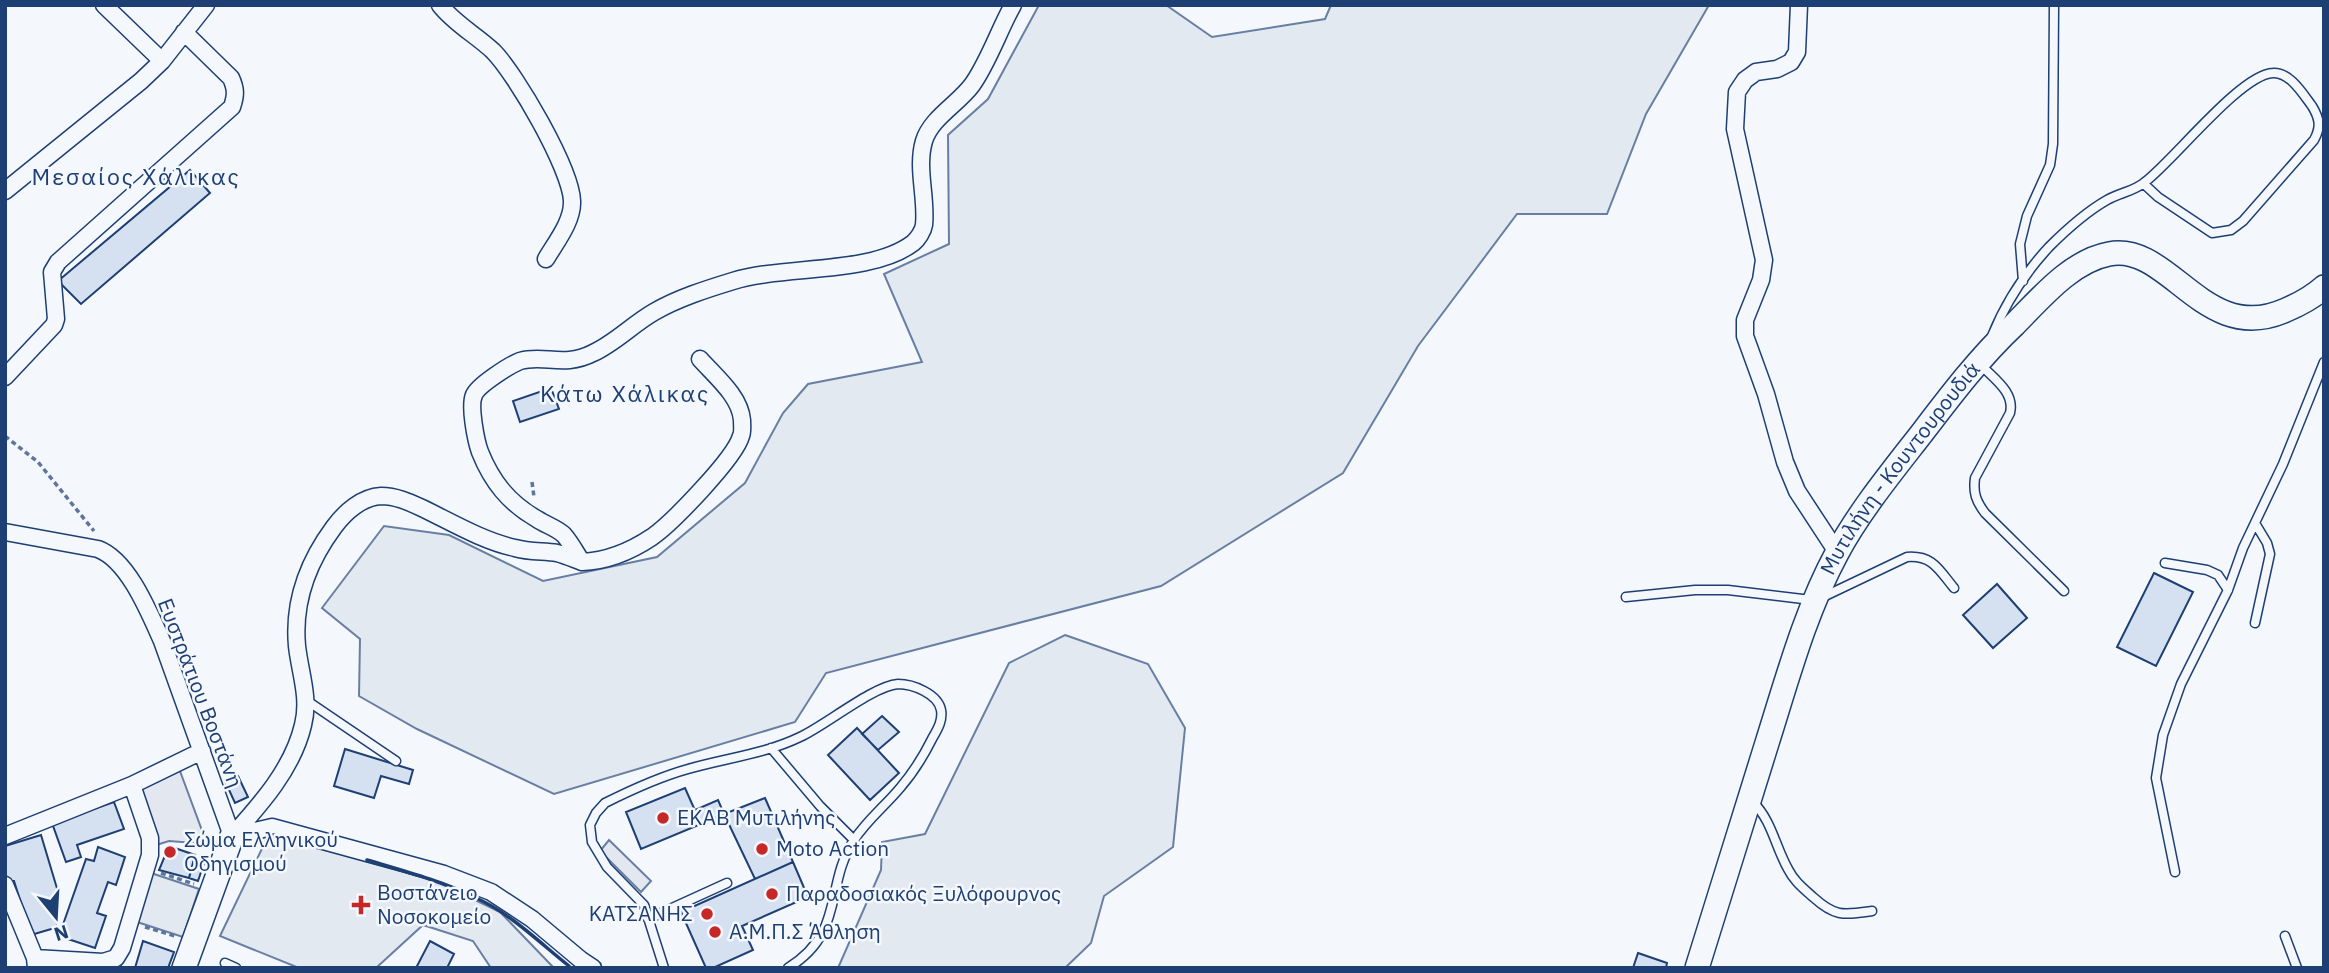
<svg xmlns="http://www.w3.org/2000/svg" width="2329" height="973" viewBox="0 0 2329 973" font-family="'IBM Plex Sans',sans-serif">
<rect width="100%" height="100%" fill="#f4f7fb"/>
<path fill="#e3e9f0" stroke="#687fa3" stroke-width="2" d="M1039,5h127l46,32 113,-18 6,-14h378l-63,109 -39,100h-90l-99,132 -75,127 -182,113 -335,87 -31,49 -241,72 -137,-65 -58,-33 1,-57 -38,-31 62,-82 65,9 94,46 114,-24 88,-74 38,-70 25,-29 114,-22 -38,-88 65,-30 -1,-109 40,-36z
M1065,635l83,29 37,64 -12,119 -69,49 -13,47 -26,25h-227l43,-98 1,-28 43,-8 84,-171z
M269,834l167,47 64,31 54,56h-63l-18,-27 -50,-16 -47,43h-77l-79,-32z
M151,873l48,16 -16,48 -49,-16z"/>
<path fill="#e3e8f0" stroke="#687fa3" stroke-width="2" d="M177,763l30,81 -38,-3 -19,6 -18,-62z
M609,840l42,41 -10,11 -41,-41z"/>
<path fill="#d5e0f0" stroke="#1d3f73" stroke-width="2" d="M190,170l20,23 -129,111 -23,-23z
M551,388l8,21 -39,13 -7,-21z
M2154,573l39,19 -37,74 -39,-19z
M1997,584l30,34 -34,30 -30,-33z
M882,716l17,16 -21,18 -16,-16z
M857,728l42,45 -29,27 -42,-45z
M345,749l68,21 -4,14 -28,-8 -7,22 -40,-12z
M238,776l10,21 -13,6 -10,-22z
M685,788l16,36 -60,25 -15,-37z
M765,798l28,64 -38,17 -31,-65z
M718,800l6,14 -23,10 -6,-14z
M114,802l10,27 -47,16 4,12 -15,5 -14,-39z
M41,835l18,60 -9,3 8,29 -27,8 -17,-54h-6l-3,-9v-26z
M169,846l26,9 -6,23 -30,-8z
M98,847l27,10 -9,28 -8,-3 -11,31 9,3 -11,32 -36,-12 27,-77 8,2z
M194,861l10,2 -6,18 -9,-3z
M793,862l15,35 -66,29 11,24 -40,18h-7l-25,-56z
M143,941l31,11 -6,16h-33z
M430,941l24,13 -7,14h-31z
M1638,953l29,10 -1,5h-33z"/>
<g fill="none" stroke-linecap="round" stroke-linejoin="round">
<defs>
<path id="lane" d="M2023,281l-3,-37 7,-28 23,-51 3,-21 1,-139
M1992,336c13,-32 33,-63 57,-89 17,-17 37,-35 58,-47 12,-7 28,-9 38,-18 29,-22 96,-108 128,-109 17,-1 30,21 39,33 8,13 9,21 2,34l-71,81 -12,9 -19,3 -54,-36 -14,-13
M1980,364c14,15 35,28 30,49l-35,65c-2,15 1,23 10,35l79,78
M2255,523l12,20 3,11 -15,69
M2165,563l42,7 11,5 10,15
M1626,597l69,-7h33l83,10
M1823,597l84,-40c26,-2 32,13 47,31
M306,700l90,61
M771,748l49,58 34,34
M1753,802c19,19 22,44 35,67 6,12 15,19 25,28 22,20 30,18 59,14
M2175,872l-19,-94 7,-43 18,-51 47,-94 15,-42 40,-84 41,-102
M648,919l79,-36
M2285,936l12,32
M225,963l11,5
M664,968l-20,-63 -37,-38 -15,-25 -2,-17 6,-12 9,-10c26,-13 54,-26 83,-34 38,-11 77,-15 112,-32 26,-12 73,-51 98,-53 15,0 40,10 43,26 2,11 -4,20 -9,29 -9,18 -19,34 -32,49 -15,18 -33,32 -46,52 -30,46 -8,92 -66,128"/>
<path id="street" d="M104,5l58,56
M440,5c15,19 36,30 53,46 23,23 78,118 79,150 1,20 -16,41 -26,58
M1799,5l-2,47 -6,10 -14,7 -21,3 -11,8 -8,12 -2,37 29,131 -3,20 -16,40v16l21,58 19,68 12,29 40,61
M5,191l136,-110 21,-20 44,-56
M5,377l49,-52 2,-6 -4,-47 6,-10 174,-155c4,-12 4,-18 -1,-29l-47,-46
M5,532l93,17c30,11 51,63 64,92l70,195
M582,562c25,-1 49,-11 70,-25 20,-14 83,-79 89,-101 2,-4 1,-11 1,-16 -2,-24 -27,-44 -42,-61
M5,836l127,-51 70,-34
M232,836c29,-32 61,-68 71,-111 7,-27 -3,-52 -6,-79 -4,-44 11,-84 37,-119 11,-15 28,-30 47,-31 15,0 28,6 41,12 29,14 61,33 93,40 14,4 28,3 42,5 8,2 17,6 25,9 -6,-9 -11,-19 -18,-27 -7,-7 -18,-10 -27,-16 -28,-16 -45,-37 -57,-67 -4,-11 -11,-46 -6,-57 4,-10 36,-30 46,-34 24,-7 44,7 73,-8 22,-10 40,-29 61,-41 24,-14 53,-23 79,-31 51,-16 138,-6 180,-38 5,-4 10,-12 11,-18 3,-27 -8,-57 0,-84 7,-23 34,-37 48,-56 16,-22 27,-55 41,-80
M233,836l39,-9 172,47 47,18 41,27 49,41 12,8
M5,885l30,73
M36,968l-1,-10 68,4 13,-4 6,-10 28,-93v-17l-18,-53"/>
<g id="secondary">
<path d="M184,968l48,-132"/>
<path id="s1" d="M1697,968c23,-75 47,-150 70,-225 20,-63 38,-131 70,-190 21,-40 57,-84 85,-120 29,-38 57,-75 92,-108 26,-26 57,-64 95,-71 61,-12 95,93 177,56 14,-6 27,-13 38,-23"/>
</g>
</defs>
<use href="#lane" stroke="#1d3f73" stroke-width="11"/>
<use href="#street" stroke="#1d3f73" stroke-width="19"/>
<use href="#secondary" stroke="#1d3f73" stroke-width="26"/>
<path stroke="#5e769c" stroke-width="3.5" stroke-dasharray="5 3.5" stroke-linecap="butt" d="M5,436l33,26 56,69
M532,482l2,15
M161,873l33,11
M145,927l30,9"/>
<use href="#lane" stroke="#f4f7fb" stroke-width="8"/>
<use href="#street" stroke="#f4f7fb" stroke-width="16"/>
<use href="#secondary" stroke="#f4f7fb" stroke-width="23"/>
<path stroke="#1d3f73" stroke-width="3.5" d="M273,835l44,11
M367,860c37,11 75,21 109,38 34,15 64,45 93,68"/>
</g>
<g fill="#c62828" stroke="#f4f7fb" stroke-width="2.5">
<circle cx="663" cy="818" r="7"/>
<circle cx="762" cy="849" r="7"/>
<circle cx="170" cy="852" r="7"/>
<circle cx="772" cy="894" r="7"/>
<path d="M357.5 894.5h7v7h7v7h-7v7h-7v-7h-7v-7h7z"/>
<circle cx="707" cy="914" r="7"/>
<circle cx="715" cy="932" r="7"/>
</g>
<g text-anchor="middle" stroke-width="5" stroke-linejoin="round" paint-order="stroke">
<g font-size="21" fill="#1d3f73" stroke="#f4f7fb">
<text dy="7" stroke="none"><textPath href="#s1" startOffset="544">Μυτιλήνη - Κουντουρουδιά</textPath></text>
<text transform="translate(200 693) rotate(69)" y="7">Ευστράτιου Βοστάνη</text>
</g>
<g font-size="21" fill="#1d3f73" stroke="#f4f7fb" text-anchor="start">
<text x="677" y="825">ΕΚΑΒ Μυτιλήνης</text>
<text x="184" y="847">Σώμα Ελληνικού<tspan x="184" dy="24">Οδηγισμού</tspan></text>
<text x="776" y="856">Moto Action</text>
<text x="377" y="900">Βοστάνειο<tspan x="377" dy="24">Νοσοκομείο</tspan></text>
<text x="786" y="901">Παραδοσιακός Ξυλόφουρνος</text>
<text x="693" y="921" text-anchor="end">ΚΑΤΣΑΝΗΣ</text>
<text x="729" y="939">Α.Μ.Π.Σ Άθληση</text>
</g>
<g font-size="23" letter-spacing="2" fill="#1d3f73" stroke="#f4f7fb">
<text x="136" y="185">Μεσαίος Χάλικας</text>
<text x="625" y="402">Κάτω Χάλικας</text>
</g>
</g>
<rect width="2329" height="973" fill="none" stroke="#1d3f73" stroke-width="14"/>
<g transform="translate(56 917) rotate(162)" stroke="#f4f7fb" stroke-width="5" paint-order="stroke">
<path d="M0-5L12 26L0 18L-12 26Z" fill="#1d3f73"/>
<text y="-10" font-size="19" font-weight="bold" text-anchor="middle" fill="#1d3f73">N</text>
</g>
</svg>
